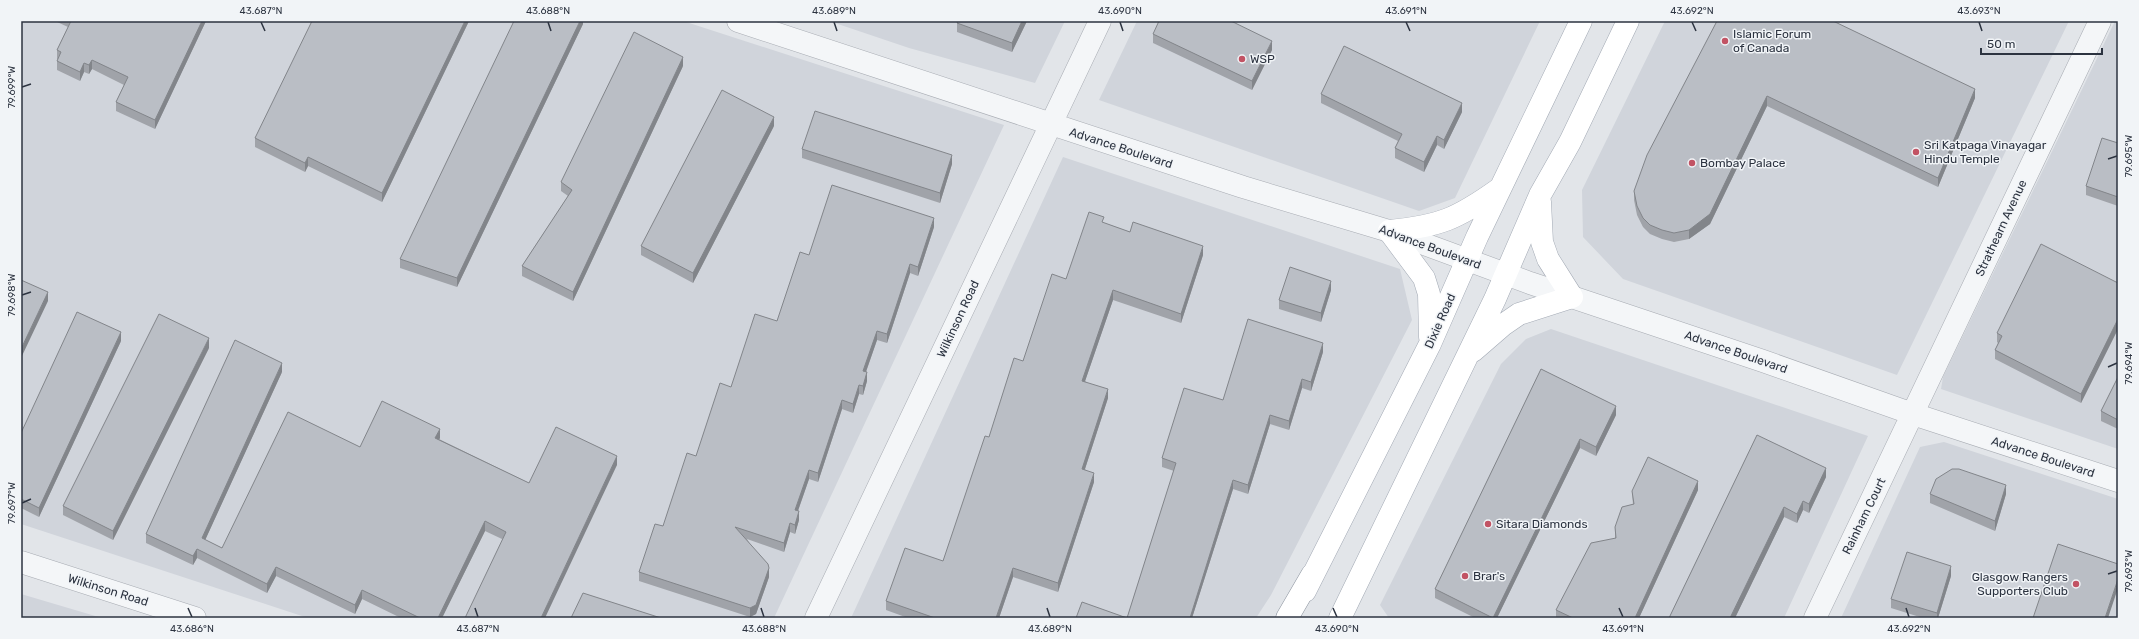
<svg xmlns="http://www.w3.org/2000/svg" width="2139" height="639" viewBox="0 0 2139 639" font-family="Rubik,sans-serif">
<rect width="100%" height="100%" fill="#e2e5e9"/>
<path fill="#d0d4db" d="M21,21h662l321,104 -230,493h-466l-287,-94z
M829,21h236l-30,62 -126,-35z
M1137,21h403l-85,177 -36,13 -320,-111z
M1665,21h404l-172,354 -274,-96 -40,-42 -1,-47z
M2115,21h3v428l-177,-60 2,-12z
M1063,157l337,112 12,51 -141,275 -15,23h-405z
M1551,329l317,107 -84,182h-395l-9,-13 121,-241 25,-25z
M1944,442l174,57v119h-277l79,-171z
M21,594l81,24h-81z"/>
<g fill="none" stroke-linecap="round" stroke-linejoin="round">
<defs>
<path id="minor" d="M738,21l505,166 146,44 141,52 233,78 150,53 205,67
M21,562l174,56
M816,618l284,-597
M1815,618l285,-597"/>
<path id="major" d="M1389,231l35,47 5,16 1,43
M1389,231c51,-5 68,-12 110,-42
M1473,351l30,-26 16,-11 53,-17 -24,-38 -6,-17 -2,-40
M1305,591l125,-247 47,-107 104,-216
M1340,618l155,-319 45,-104 30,-53 58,-121"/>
<path id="highway" d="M1287,618l25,-43"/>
</defs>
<use href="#minor" stroke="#a8acb3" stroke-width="23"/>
<use href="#major" stroke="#a2a9b4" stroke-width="23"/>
<use href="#highway" stroke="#8b939e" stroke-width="23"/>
<use href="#minor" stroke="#f4f6f8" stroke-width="22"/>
<use href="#major" stroke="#fff" stroke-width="22"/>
<use href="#highway" stroke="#fff" stroke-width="22"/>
</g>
<path fill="#a0a3a9" d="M55,21h151l-51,108 -39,-18v-9l8,-17 -32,-16 -3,5 -5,-2 -4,9 -23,-11v-9l1,-2h-1v-9l11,-23z
M469,21l-87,181 -74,-36 -3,6 -50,-25v-9z
M583,21v3l-126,263 -57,-19v-9z
M958,21h69l-15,31 -55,-20v-9z
M1717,21l258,77 -37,89 -171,-81 -57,118 -21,15 -15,3 -12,-3 -12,-5 -7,-7 -6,-12 -3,-15v-9z
M1153,34l119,16 -20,40 -99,-47z
M683,66l-110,235 -51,-25v-10l46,-70 -7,-5v-9z
M1321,94l141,18 -18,37 -7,-4 -13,27 -29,-14v-10l3,-7 -77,-38z
M774,126l-81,157 -52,-28v-9z
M2118,143v63l-32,-11v-9z
M802,149l150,15 -12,39 -138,-45z
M1104,223l26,9 73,23 -22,68 -68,-23 -28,81 23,17 -23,71 9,13 -36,110 -45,-15 -14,41h-91l-22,-8v-9l57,-40 46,-124 34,-76 43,-82z
M934,227l-16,49 -8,-3 -23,70 -10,-3 -11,32 1,9 -4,14 -4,-1 -6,19 -11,-4 -24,73 -9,-3 -11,32 1,9 -4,14 -5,-2 -6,20 -37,-13 22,38 -13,37 -6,3 -111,-36v-9l24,-46 33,-70 35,-69 46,-66 32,-66z
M2118,283v46l-37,74 -86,-44v-9l3,-7 -1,-1v-9z
M1331,290l-10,32 -42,-13v-9z
M121,341l-82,176 -18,-9v-75z
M209,348l-96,192 -50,-25v-9z
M1323,352l-12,39 -9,-3 -13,42 -19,-6 -22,70 -15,-5 -41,129h-116h51l47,-147 -12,-4v-9l61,-58z
M1541,369l75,46 -20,41 -16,-8 -83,170h-22l-40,-20v-9z
M282,372l-77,168 17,8 138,-101 80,-9 -1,1 90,44 88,-18 -115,74 -17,-8 -43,87h-41l-39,-19 -7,15 -79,-38 -9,17 -70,-35 -4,7 -47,-22v-9z
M2118,377v52l-17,-8v-10z
M1757,435l69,42 -17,36 -6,-3 -6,13 -13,-6 -49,101h-66z
M1698,490l-59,128h-83v-8l59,-71v-12l18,-22 -1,-14z
M1930,494h76l-11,37 -65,-28z
M1951,576l-13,42h-15l-32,-10v-9z"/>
<path fill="#82858a" d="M202,21h4l-51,108v-9z
M465,21h4l-87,181v-9z
M580,21h3v3l-126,263v-9z
M1022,21h5l-15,31v-9z
M1272,41v9l-20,40v-9z
M683,57v9l-110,235v-9z
M92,60v9l-3,5v-9z
M84,63v9l-4,9v-9z
M1975,89v9l-37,89v-9z
M1767,96v10l-57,118 -21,15v-9z
M1462,103v9l-18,37v-9z
M774,117v9l-81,157v-10z
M1437,136v9l-13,27v-10z
M952,155v9l-12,39v-10z
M308,157v9l-3,6v-9z
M934,218v9l-16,49v-9z
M1203,246v9l-22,68v-9z
M910,264v9l-23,70v-9z
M1331,281v9l-10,32v-9z
M1113,290v10l-31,90v-9z
M48,292v9l-27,57v-9z
M2118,319v10l-37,74v-9z
M877,331v9l-14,40v-9z
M121,332v9l-82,176v-9z
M209,338v10l-96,192v-9z
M1323,343v9l-12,39v-9z
M282,363v9l-80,175v-9z
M867,372v9l-4,14v-9z
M1302,379v9l-13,42v-9z
M859,385v9l-6,19v-9z
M1108,389v9l-26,80v-9z
M842,400v9l-24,73v-9z
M1616,406v9l-20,41v-9z
M1270,415v9l-22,70v-9z
M440,429v9l-5,9v-9z
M1580,439v9l-83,170h-4z
M617,456v9l-72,153h-4z
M1826,468v9l-17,36v-9z
M809,470v9l-14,40v-9z
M1094,473v9l-36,110v-9z
M1233,480v9l-41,129h-2z
M1698,481v9l-59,128h-4z
M2006,485v9l-11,37v-10z
M1803,501v9l-6,13v-9z
M1784,507v10l-49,101h-5z
M799,511v9l-4,14v-9z
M485,521v10l-43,87h-4z
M790,523v9l-6,20v-9z
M197,549v9l-4,7v-9z
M1951,566v10l-13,42h-1v-5z
M276,567v9l-9,17v-9z
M769,568v9l-13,37 -6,3v-9z
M1013,568v9l-14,41h-3z
M2118,579v9l-10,30h-3z
M362,590v9l-7,15v-9z"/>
<path fill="#babec5" stroke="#82858a" d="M71,21h131l-47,99 -39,-18 12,-25 -36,-17 -3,5 -5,-2 -4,9 -23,-11 4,-9 -4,-2z
M312,21h153l-83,172 -74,-36 -3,6 -50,-25z
M514,21h66l-123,257 -57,-19z
M958,21h64l-10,22 -55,-20z
M1159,21h72l41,20 -20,40 -99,-47z
M1717,21h116l142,68 -37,89 -171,-82 -57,118 -21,16 -15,3 -12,-3 -12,-5 -7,-7 -6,-12 -3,-15 13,-36z
M634,32l49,25 -110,235 -51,-26 50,-76 -11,-8z
M1344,46l118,57 -18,37 -7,-4 -13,26 -29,-14 7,-14 -81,-40z
M722,90l52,27 -81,156 -52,-27z
M815,111l137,44 -12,38 -138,-44z
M2102,138l16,5v54l-32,-11z
M832,185l102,33 -16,49 -8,-3 -23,70 -10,-3 -14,40 4,1 -4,14 -4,-1 -6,19 -11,-4 -24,73 -9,-3 -14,40 4,1 -4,14 -5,-2 -6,20 -49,-16 33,37 1,4 -13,37 -6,3 -111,-36 16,-48 8,2 24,-73 9,3 24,-73 11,4 24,-73 22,7 23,-69 9,3z
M1089,212l15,5 -2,5 28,10 3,-10 70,24 -22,68 -68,-24 -31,91 26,8 -26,80 12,4 -36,110 -45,-15 -17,50h-61l-49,-17 19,-53 38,13 42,-125 4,1 25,-79 9,3 29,-87 14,5z
M2041,244l77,39v36l-37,75 -86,-44 7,-14 -5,-3z
M1290,267l41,14 -10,32 -42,-13z
M21,280l27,12 -27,57z
M77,312l44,20 -82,176 -18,-9v-66z
M159,314l50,24 -96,193 -50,-25z
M1248,319l75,24 -12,39 -9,-3 -13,42 -19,-6 -22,70 -15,-5 -43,138h-114l6,-16 45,16 49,-155 -14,-5 22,-70 39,12z
M235,340l47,23 -80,175 20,10 66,-136 72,35 22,-46 58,28 -5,9 94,45 27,-56 61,29 -76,162h-76l41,-86 -21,-11 -47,97h-18l-58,-28 -7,15 -79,-38 -9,17 -70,-35 -4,7 -47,-22z
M1541,369l75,37 -20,41 -16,-8 -87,179 -58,-29z
M2118,377v43l-17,-9z
M1757,435l69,33 -17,36 -6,-3 -6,13 -13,-7 -54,111h-61z
M1648,457l50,24 -63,137h-62l-17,-8 35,-67 25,-5 -1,-11 7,-20 12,-3 -2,-13z
M1952,469h7l47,16 -11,36 -65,-27 6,-15z
M2058,544l60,20v15l-13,39h-72z
M1907,552l44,14 -14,47 -46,-14z
M583,593l78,25h-90z"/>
<path fill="none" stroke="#2c3340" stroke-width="1.5" d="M261,22l4,9M548,22l3,9M834,22l3,9M1120,22l3,9M1406,22l4,9M1692,22l4,9M1979,22l3,9M22,87l9,-3M2108,159l9,-3M22,295l9,-3M2108,367l9,-4M22,503l9,-4M2108,574l9,-3M188,608l4,9M475,608l3,9M761,608l3,9M1047,608l3,9M1333,608l4,9M1619,608l4,9M1906,608l3,9"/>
<g fill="#c25364" stroke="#f1f4f7" stroke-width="1.5">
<circle cx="1725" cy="41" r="4"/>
<circle cx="1242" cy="59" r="4"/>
<circle cx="1916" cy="152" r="4"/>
<circle cx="1692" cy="163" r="4"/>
<circle cx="1488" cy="524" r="4"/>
<circle cx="1465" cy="576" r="4"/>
<circle cx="2076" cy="584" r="4"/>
</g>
<g text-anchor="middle" stroke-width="3" stroke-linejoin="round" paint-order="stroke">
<g font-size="12" fill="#2c3340" stroke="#f1f4f7" text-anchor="start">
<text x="1733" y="38">Islamic Forum<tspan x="1733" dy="14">of Canada</tspan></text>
<text x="1250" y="63">WSP</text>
<text x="1924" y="149">Sri Katpaga Vinayagar<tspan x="1924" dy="14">Hindu Temple</tspan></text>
<text x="1700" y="167">Bombay Palace</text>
<text x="1496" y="528">Sitara Diamonds</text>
<text x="1473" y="580">Brar's</text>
<text x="2068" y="581" text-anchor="end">Glasgow Rangers<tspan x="2068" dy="14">Supporters Club</tspan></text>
</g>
<g font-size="12" fill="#2c3340" stroke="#f1f4f7">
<text transform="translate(1121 148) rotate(18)" y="4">Advance Boulevard</text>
<text transform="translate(2001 228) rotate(-65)" y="4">Strathearn Avenue</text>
<text transform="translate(1430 247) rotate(20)" y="4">Advance Boulevard</text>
<text transform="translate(958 319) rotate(-65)" y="4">Wilkinson Road</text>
<text transform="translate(1440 321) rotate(-66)" y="4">Dixie Road</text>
<text transform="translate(1736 352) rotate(19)" y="4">Advance Boulevard</text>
<text transform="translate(2043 457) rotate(18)" y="4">Advance Boulevard</text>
<text transform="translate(1864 516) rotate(-64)" y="4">Rainham Court</text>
<text transform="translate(108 590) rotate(17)" y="4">Wilkinson Road</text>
</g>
</g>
<rect width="2139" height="639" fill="none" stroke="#f1f4f7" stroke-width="44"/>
<path d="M1981 48v6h121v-6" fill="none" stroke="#2c3340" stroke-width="2"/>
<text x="1987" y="48" font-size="12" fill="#2c3340" stroke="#f1f4f7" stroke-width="3" paint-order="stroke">50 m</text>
<rect x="22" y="22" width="2095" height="595" fill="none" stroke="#2c3340" stroke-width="1.5"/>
<g font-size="10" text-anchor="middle" fill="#2c3340">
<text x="261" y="14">43.687°N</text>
<text x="548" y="14">43.688°N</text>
<text x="834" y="14">43.689°N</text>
<text x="1120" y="14">43.690°N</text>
<text x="1406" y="14">43.691°N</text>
<text x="1692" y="14">43.692°N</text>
<text x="1979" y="14">43.693°N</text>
<text transform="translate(11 87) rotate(-90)" y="4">79.699°W</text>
<text transform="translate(2128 156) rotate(-90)" y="4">79.695°W</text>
<text transform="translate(11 295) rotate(-90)" y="4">79.698°W</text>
<text transform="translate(2128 363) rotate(-90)" y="4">79.694°W</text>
<text transform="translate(11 503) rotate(-90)" y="4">79.697°W</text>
<text transform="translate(2128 571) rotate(-90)" y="4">79.693°W</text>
<text x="192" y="632">43.686°N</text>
<text x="478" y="632">43.687°N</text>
<text x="764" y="632">43.688°N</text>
<text x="1050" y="632">43.689°N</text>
<text x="1337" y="632">43.690°N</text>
<text x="1623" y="632">43.691°N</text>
<text x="1909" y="632">43.692°N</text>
</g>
</svg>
